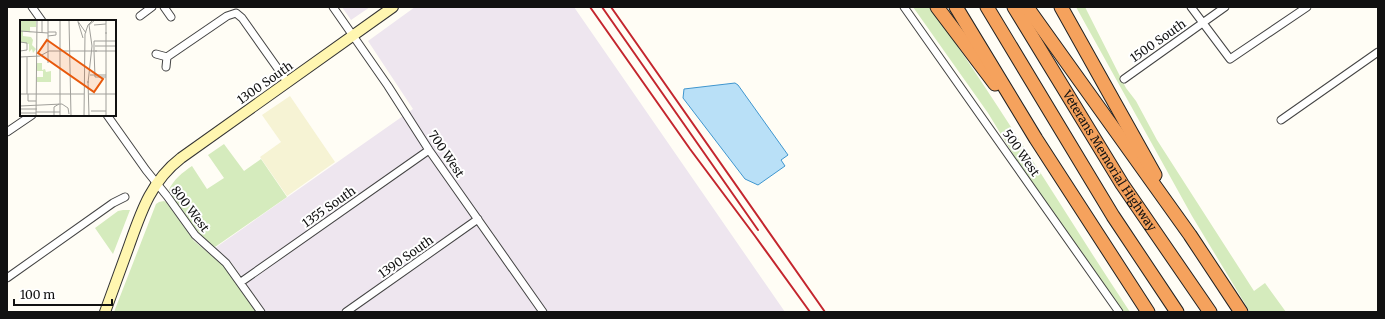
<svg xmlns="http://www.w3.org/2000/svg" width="1385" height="319" viewBox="0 0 1385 319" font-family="Merriweather,serif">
<rect width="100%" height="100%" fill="#fffdf5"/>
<path fill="#eee6ef" d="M342,7h28l-19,13z
M415,7h159l211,305h-519l-35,-50 -16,-14 198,-139 -45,-68z"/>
<path fill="#f6f3d4" d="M290,96l45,66 -48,34 -27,-39 21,-15 -19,-27z"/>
<path fill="#d5ebbd" d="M913,7h17c71,99 133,204 200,305h-9l-102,-148 -31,-51z
M1076,7h9l41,81 10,13 21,39 97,151 11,-8 21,29h-36l-58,-96z
M224,144l20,27 17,-12 26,38 -72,50c-13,-7 -40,-43 -46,-57 4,-10 14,-18 23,-24l15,23 17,-11 -16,-23z
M164,201l3,2 27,38 29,24 33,47h-142l42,-108 3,-2z
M123,210h7l-17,44 -18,-26 23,-17z"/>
<path fill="#b9e0f7" stroke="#3f96cf" d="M735,83l3,2 50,70 -7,5 4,6 -27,19 -13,-6 -62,-81 1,-9z"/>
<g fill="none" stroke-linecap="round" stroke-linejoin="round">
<defs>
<path id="minor" d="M32,7l10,14
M164,7l7,10
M333,7l55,79 41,64 114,162
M904,7l215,305
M1191,7l39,52 77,-52
M140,16l12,-9
M156,54l11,3
M166,67l1,-10 60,-41 9,-3 6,5 46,65
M1124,79l101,-72
M107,115l39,55 21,26 28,39 31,28 35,49
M1281,120l97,-68
M7,132l25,-17
M7,278l106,-75 12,-6
M241,282l188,-132
M346,312l132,-93"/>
<path id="secondary" d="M105,312c8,-22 16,-44 24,-66 12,-34 22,-65 52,-88l212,-151"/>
<g id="motorway">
<path d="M937,7l58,77"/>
<path d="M956,7l80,132 112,173"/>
<path d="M987,7l126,209 64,96"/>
<path id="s1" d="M1014,7l108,177 88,128"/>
<path d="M1027,7l163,228 51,77"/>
<path d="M1061,7l94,168"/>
</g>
</defs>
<use href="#minor" stroke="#444" stroke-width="9"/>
<use href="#secondary" stroke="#333" stroke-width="12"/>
<use href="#motorway" stroke="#222" stroke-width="15"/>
<use href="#minor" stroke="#fff" stroke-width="7"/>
<use href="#secondary" stroke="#fff6b0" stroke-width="10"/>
<use href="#motorway" stroke="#f5a25d" stroke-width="13"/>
<path stroke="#c4262e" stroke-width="2" d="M590,7l100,142 65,87 55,76
M602,7l156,223
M611,7l214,305"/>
</g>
<g text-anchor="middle" stroke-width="4" stroke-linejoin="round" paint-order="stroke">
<g font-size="12" fill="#111" stroke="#fff">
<text transform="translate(1158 41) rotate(-35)" y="4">1500 South</text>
<text transform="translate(265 83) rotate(-35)" y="4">1300 South</text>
<text transform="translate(1021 153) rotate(55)" y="4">500 West</text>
<text transform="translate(446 154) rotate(56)" y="4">700 West</text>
<text dy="4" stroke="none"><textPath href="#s1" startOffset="181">Veterans Memorial Highway</textPath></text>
<text transform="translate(329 207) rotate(-35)" y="4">1355 South</text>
<text transform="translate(190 209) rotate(53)" y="4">800 West</text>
<text transform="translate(406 257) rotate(-35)" y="4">1390 South</text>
</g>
</g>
<g transform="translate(20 20)">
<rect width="96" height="96" fill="#fffdf5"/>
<path d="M0,0h16v7h-6v5l3,1 -10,-2v5l8,1 2,3 -1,5 4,4 -3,4 -1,-4 -3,3v-8l-9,-2zM17,43h5v7l3,-1 1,3 5,-1v11h-14v-5h6v-6h-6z" fill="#d5ebbd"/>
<path fill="none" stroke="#a09f9a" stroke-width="1" d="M22,0v13M28,0v43M49,0l2,96M57,0l9,13M86,0v14M58,2l5,16M74,5l12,-1M0,11l28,2M28,12h8v3l-8,1M0,22l7,1v7l-7,1M75,26h21M74,31l1,26h11M74,31v-10h22M75,31h21M0,37l20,-1 9,-5h48M70,55h16M68,61l1,35M68,63l4,-37 -3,-21 6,-5h21M0,74h64M7,74v-37M8,74v7h8M69,74h27M0,86l42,-2 6,4 1,6M0,89h17M71,91h15M16,92h24M0,93h16M16,96l1,-96M34,96v-9l5,-3M40,96v-96M64,96l1,-82 3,-9 5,-5M86,96v-84"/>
<path fill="#e8590c" fill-opacity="0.15" stroke="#e8590c" stroke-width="2" d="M27,20l56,39 -9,13 -56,-39z"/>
<rect width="96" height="96" fill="none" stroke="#111" stroke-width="2"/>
</g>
<rect width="1385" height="319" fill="none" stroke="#111111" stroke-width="16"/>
<path d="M14 299v6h98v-6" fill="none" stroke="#111111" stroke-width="2"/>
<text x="20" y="299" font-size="12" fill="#111111" stroke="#ffffff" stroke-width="3" paint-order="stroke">100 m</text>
</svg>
